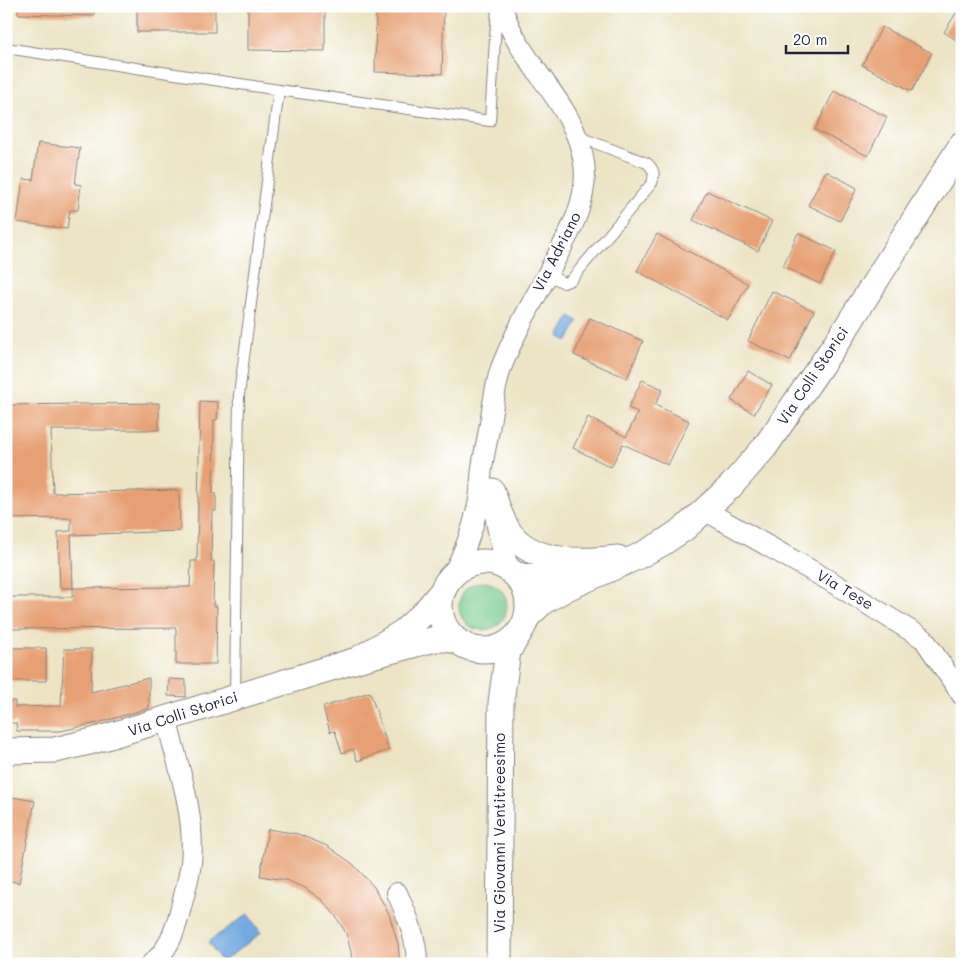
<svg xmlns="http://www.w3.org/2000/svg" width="968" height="970" viewBox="0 0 968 970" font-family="Mali,sans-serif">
<rect width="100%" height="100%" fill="#fff"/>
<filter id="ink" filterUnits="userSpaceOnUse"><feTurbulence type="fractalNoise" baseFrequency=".02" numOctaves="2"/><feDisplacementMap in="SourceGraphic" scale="10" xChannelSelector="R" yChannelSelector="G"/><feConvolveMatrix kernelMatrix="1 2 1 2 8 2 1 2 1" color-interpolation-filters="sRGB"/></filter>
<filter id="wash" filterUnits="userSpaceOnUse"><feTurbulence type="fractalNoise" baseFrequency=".0096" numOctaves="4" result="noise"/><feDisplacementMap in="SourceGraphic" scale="20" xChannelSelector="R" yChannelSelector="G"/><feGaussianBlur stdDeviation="1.12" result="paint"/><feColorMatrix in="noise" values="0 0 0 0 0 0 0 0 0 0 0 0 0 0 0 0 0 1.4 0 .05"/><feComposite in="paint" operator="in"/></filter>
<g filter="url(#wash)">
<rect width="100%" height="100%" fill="#ece4c5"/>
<path fill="#74c98c" stroke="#4b7664" d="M459 606a24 24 0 1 1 48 0a24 24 0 1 1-48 0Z"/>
<path fill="#72a9e1" stroke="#4a668e" d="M570,316l8,5 -10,20 -9,-4z
M248,914l13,19 -39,29 -14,-20z"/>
<g id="blocks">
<path fill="#e7a073" d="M18,6h76v10l-76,-2z
M137,6h78v26h-78z
M248,6h77v45l-77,-1z
M376,6h68l-2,68 -67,-2z
M959,9l3,2v33l-18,-12z
M882,27l50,26 -20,38 -50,-26z
M834,91l53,26 -19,39 -53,-26z
M38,143l42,5 -5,36 6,1 -3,25h-8l-3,19 -50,-7 6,-43 10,1z
M826,171l31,17 -17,33 -32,-16z
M707,191l65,30 -14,30 -65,-31z
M798,233l38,18 -16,33 -37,-18z
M657,234l91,50 -20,36 -91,-49z
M772,291l42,20 -24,50 -42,-20z
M590,318l53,23 -16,37 -53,-23z
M748,371l24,14 -18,29 -23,-14z
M642,380l21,9 -8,16 34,16 -21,44 -45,-21 -12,23 -38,-19 15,-31 38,20 12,-25 -10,-4z
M200,401l18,1 -1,18h-3l-1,73h3v18h-4l-1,50h3l-1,45h4l-1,58h-40v-36l-164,1 -2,-32h63v-9l117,-1 1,-26h6z
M159,403v27h-108l2,63 126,-3 1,41 -109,4 2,53h-13l-2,-56 13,-1v-13l-65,1v-114z
M9,648h37v33h-37z
M64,649h28l-1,43 58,-14v30l-51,15 -38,8h-43l-1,-8h-10v-22h9v6l46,-1z
M169,679l17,1v17l-18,-1z
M370,692l19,58 -32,11 -4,-12 -11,4 -7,-22 -5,1 -7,-25z
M6,796l29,5 -16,82 -13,-3z
M268,829l30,5 29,12 26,18 21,23 15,27 9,30 2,20h-48l-1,-12 -5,-19 -11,-18 -13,-15 -17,-12 -19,-8 -26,-4z"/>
</g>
</g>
<g filter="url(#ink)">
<use href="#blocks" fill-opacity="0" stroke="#878380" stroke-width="1"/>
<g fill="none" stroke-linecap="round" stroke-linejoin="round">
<defs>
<path id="service" d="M6,48l273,42
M547,274l17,9 7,-3 81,-97c3,-9 2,-14 -5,-20l-70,-27
M235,696l4,-301 40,-305 211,31 7,-114"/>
<path id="minor" d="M706,511l124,70 94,58 38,56
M495,514c3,20 7,38 15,56
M452,576c11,-21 20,-43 25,-67 4,-13 3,-27 5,-41 2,-15 6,-30 8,-45 3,-18 5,-37 11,-55 12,-31 28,-60 44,-89 18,-36 45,-74 39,-116 -9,-62 -66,-98 -82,-157
M397,893c10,22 20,45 20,71
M151,964c17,-13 24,-32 29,-53 4,-16 9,-32 11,-48 5,-48 -13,-98 -25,-144"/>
<path id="tertiary" d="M492,491c5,15 9,30 18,42 24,32 74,29 108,25
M440 606a44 44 0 1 1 88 0a44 44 0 1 1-88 0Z
M514,574c23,7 44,4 68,-1
M444,589l-20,24 -21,19 -46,28 78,-21h13l11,3
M527,617l17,-16 23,-13 70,-31 24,-13 24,-16 46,-42 34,-39 76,-111 121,-192
M6,751l49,-1 38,-9 264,-81
M499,964l2,-262 7,-51 12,-19"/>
</defs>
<use href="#service" stroke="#878380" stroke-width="12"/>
<use href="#minor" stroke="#878380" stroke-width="22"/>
<use href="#tertiary" stroke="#878380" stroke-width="27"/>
<use href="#service" stroke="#fff" stroke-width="10"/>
<use href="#minor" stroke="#fff" stroke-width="20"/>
<use href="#tertiary" stroke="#fff" stroke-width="25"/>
</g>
</g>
<g text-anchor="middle" stroke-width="5" stroke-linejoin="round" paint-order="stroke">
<g font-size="15" fill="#22223b" stroke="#fff">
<text transform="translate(557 252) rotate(-63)" y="5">Via Adriano</text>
<text transform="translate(813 376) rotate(-56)" y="5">Via Colli Storici</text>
<text transform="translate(845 590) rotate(31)" y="5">Via Tese</text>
<text transform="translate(183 714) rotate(-18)" y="5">Via Colli Storici</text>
<text transform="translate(500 833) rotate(-90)" y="5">Via Giovanni Ventitreesimo</text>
</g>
</g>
<rect width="968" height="970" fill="none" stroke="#fff" stroke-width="25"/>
<path d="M786 45v8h62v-8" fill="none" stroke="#22223b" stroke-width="2.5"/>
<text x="793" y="45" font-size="15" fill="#22223b" stroke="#ffffff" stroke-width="4" paint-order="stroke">20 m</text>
</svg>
